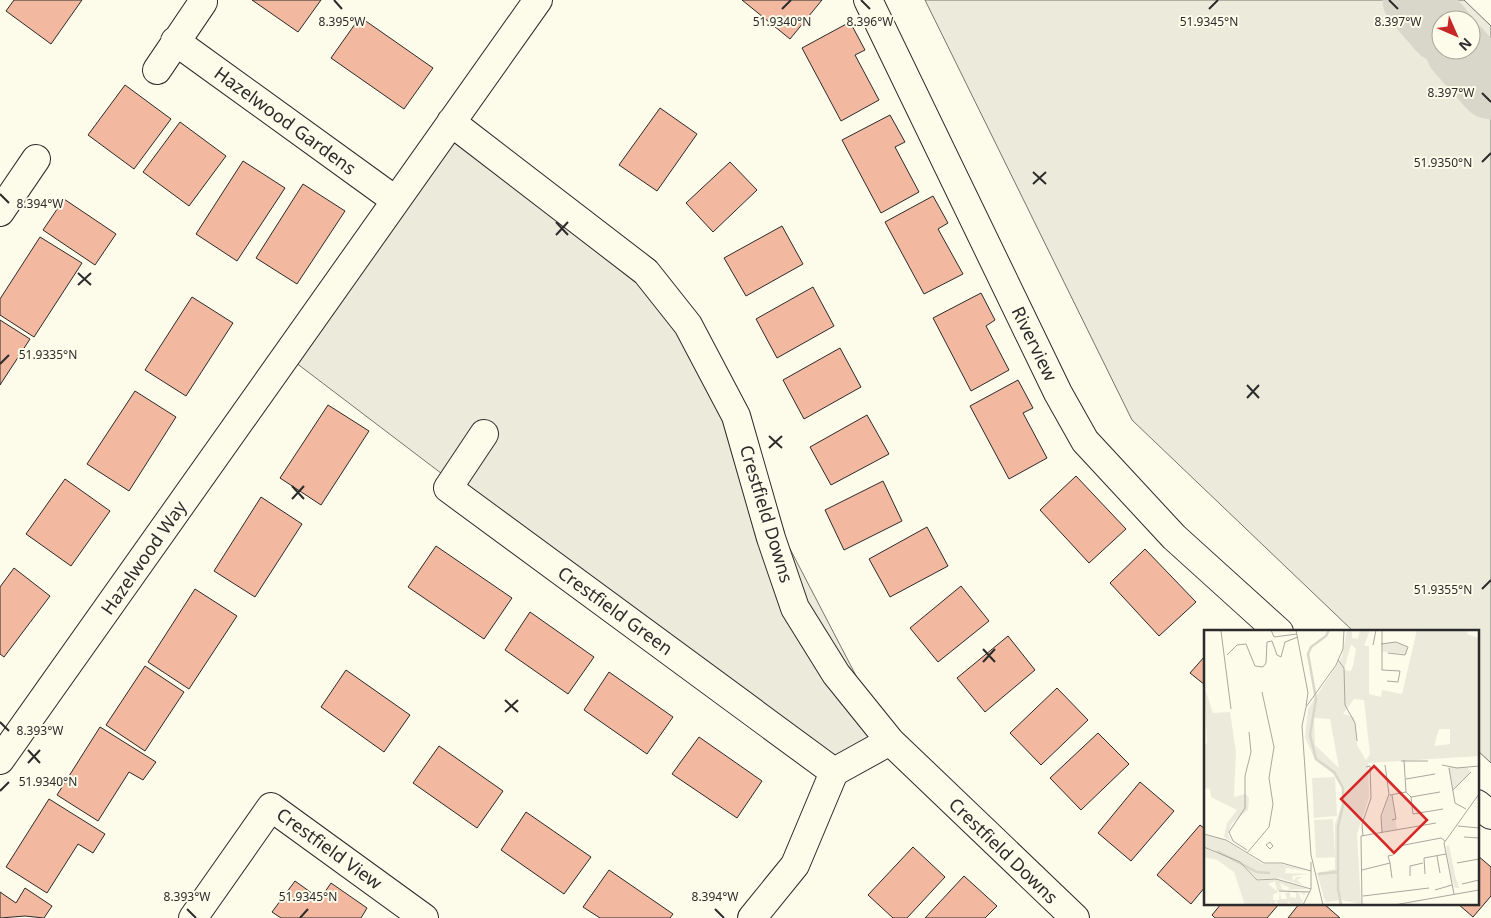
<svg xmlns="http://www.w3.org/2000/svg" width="1491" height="918" viewBox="0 0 1491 918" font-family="'Noto Sans',sans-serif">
<rect width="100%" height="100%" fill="#fdfbea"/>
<path fill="#ecebdb" stroke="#74746e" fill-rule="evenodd" d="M925,0h539l27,26v737l-14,-13v-118h-123l-222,-212zM1441,20h30v30h-30z
M451,122l195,150 244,469 -56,31 -547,-416z"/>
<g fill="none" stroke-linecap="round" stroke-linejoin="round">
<path stroke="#d8d7c9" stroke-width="65" d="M1415,0l26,30
M1458,50l33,37"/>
</g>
<path fill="#f2b8a0" stroke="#2b2b2b" d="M14,0h68l-31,44 -45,-33z
M252,0h69l-23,32z
M742,0h80l-32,39z
M360,17l73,51 -29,41 -73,-51z
M850,22l15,28 -10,5 24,45 -38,21 -39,-73z
M125,85l46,34 -37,50 -46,-34z
M660,108l37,26 -40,57 -38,-26z
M890,115l15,27 -10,5 24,45 -38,21 -39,-73z
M180,122l46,34 -37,50 -46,-34z
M243,161l42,27 -48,73 -41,-27z
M730,162l27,28 -44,42 -27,-29z
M303,184l42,27 -48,73 -41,-26z
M933,196l15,27 -10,6 25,45 -39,20 -39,-72z
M64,199l52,35 -21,31 -52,-35z
M782,226l21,38 -57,32 -22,-38z
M40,237l42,26 -48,74 -34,-22v-16z
M813,287l21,39 -57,32 -21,-39z
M981,293l14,27 -9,6 23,44 -38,21 -38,-73z
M192,297l41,26 -47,73 -41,-26z
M0,320l30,19 -30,46z
M840,348l21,39 -57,32 -21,-39z
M1018,380l15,28 -10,5 24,45 -38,21 -39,-73z
M135,391l41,26 -47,74 -42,-27z
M328,405l41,26 -48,74 -41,-27z
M867,415l22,39 -58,31 -21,-38z
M1076,476l50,53 -37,34 -49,-53z
M65,479l45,32 -39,55 -45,-32z
M883,481l19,40 -58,29 -19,-40z
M261,497l41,27 -47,73 -41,-26z
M927,527l21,39 -58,31 -21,-38z
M436,546l76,52 -28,41 -76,-52z
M1145,549l51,53 -37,34 -49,-53z
M14,568l36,28 -46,61 -4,-3v-67z
M961,586l28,35 -51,41 -28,-34z
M195,589l42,27 -48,73 -41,-27z
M530,612l64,45 -26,37 -63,-44z
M1008,636l27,34 -50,42 -28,-34z
M1205,656v29l-15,-12z
M145,666l39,26 -39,59 -39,-26z
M346,670l64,45 -26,37 -63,-45z
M609,672l64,45 -26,37 -63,-44z
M1057,688l31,32 -47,45 -31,-32z
M100,727l56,35 -13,18 -14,-8 -31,49 -41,-26z
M1098,733l31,31 -48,46 -31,-32z
M699,737l63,44 -25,37 -65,-44z
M439,746l64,45 -26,37 -64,-45z
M1140,782l34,29 -43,50 -33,-28z
M49,799l56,35 -12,19 -15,-9 -31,49 -41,-26z
M526,812l65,45 -27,37 -63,-44z
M1200,825l5,4v58l-14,17 -34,-29z
M913,847l32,30 -38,41h-14l-25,-23z
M1477,855l14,12v29l-18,21 -15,-13h19z
M609,870l64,44 -3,4h-70l-17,-11z
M964,876l33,30 -12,12h-60z
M295,881l25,18 11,-16 36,25 -6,10h-80l-9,-6z
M25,888l27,18 -8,12 -19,-2 -25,2v-26l16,11z
M1221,904h58l-12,14h-52l-3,-3z
M1299,904h25l16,14h-52z"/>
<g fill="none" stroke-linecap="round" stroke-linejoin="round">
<defs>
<path id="minor" d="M868,0l190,393 27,48 89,96 105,95
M175,41l220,159
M157,70l46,-68
M451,122l195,150 42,53 48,91 35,122 24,70 41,66 54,67 185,177
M0,212l36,-53
M484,434l-36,54 386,284
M0,760l538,-760
M1477,804l14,11
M193,918l78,-111 153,111
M752,918l43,-53 39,-93 56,-31"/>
</defs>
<use href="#minor" stroke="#2b2b2b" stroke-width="30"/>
<use href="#minor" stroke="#fdfbea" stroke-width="28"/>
</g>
<path fill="none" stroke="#2b2b2b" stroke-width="2" d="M334,0l8,9M861,0l9,9M1389,0l9,9M782,9l9,-9M1209,9l9,-9M1482,93l9,9M1482,162l9,-9M1033,172l13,12M1033,184l13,-12M0,194l9,9M556,222l12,13M556,235l12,-13M78,273l13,12M78,285l13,-12M0,364l9,-9M1247,385l12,13M1247,398l12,-13M769,436l13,12M769,448l13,-12M292,486l12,13M292,499l12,-13M1482,589l9,-9M983,649l12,13M983,662l12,-13M505,700l13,12M505,712l13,-12M0,722l9,9M28,750l12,13M28,763l12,-13M0,791l9,-9M187,909l9,9M715,909l9,9M300,918l8,-9"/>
<g text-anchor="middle" stroke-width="4" stroke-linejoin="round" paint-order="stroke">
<g font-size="18" fill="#2b2b2b" stroke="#fdfbea">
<text transform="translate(285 121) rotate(36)" y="6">Hazelwood Gardens</text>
<text transform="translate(1034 344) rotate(64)" y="6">Riverview</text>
<text transform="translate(766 514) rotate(73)" y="6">Crestfield Downs</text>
<text transform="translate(144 558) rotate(-55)" y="6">Hazelwood Way</text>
<text transform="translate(615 611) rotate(36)" y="6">Crestfield Green</text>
<text transform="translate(329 849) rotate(36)" y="6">Crestfield View</text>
<text transform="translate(1003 851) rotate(44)" y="6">Crestfield Downs</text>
</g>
</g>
<g transform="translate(1204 630)">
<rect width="275" height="275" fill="#fdfbea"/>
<path d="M143,0h5v8l6,1 2,-9h10l-6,16h5v48l12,3 1,-7 20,4 15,-64h51l-1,4 12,4v118l-111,7 1,34 -12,37 4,70 -19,-4 -16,2 -2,-4 -7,-25 18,-4v-45l7,-20v-17l-7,-12 -20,-15 -10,-23 3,-28 34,-52zM147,14l5,5 -3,17 -2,5 -7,-1zM150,69l10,1 6,54 -4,6 -9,-15 -3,-28 -11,-3zM110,88l16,1 9,49 -24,-23zM235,99h11v15l-16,2zM192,12l11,4v8l-24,-2 -2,-8zM0,56l9,27 17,-1 6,40 -2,45 12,-3 3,4 -1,12 -17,14 -3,11 3,6 -7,-4 3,-14 10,-13 -26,-13 -1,-8 -6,-1v-43l3,-2zM244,137h19l4,5 -18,18zM131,147l2,39 -23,2 -2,-40zM185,164l3,1 5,35 -15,2 -1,-12zM129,189l2,38 -19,1 -2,-38zM0,204l19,5 40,25h19l26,7 -22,-3 -1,5 25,1 -18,2 1,5 4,-4h5l-5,3 6,5 -24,-7 -22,1 -16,-17 -37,-16zM245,215l6,30 4,13h-4l-4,-12 -5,-30zM0,217l36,16 18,18 18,-2 32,10 -21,1 3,-2 -10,-5 2,6 4,1 -9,1 -2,-10 -7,3 10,8 -5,3v5h6l1,-8 1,7h6l-2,-6 5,-1v5l6,1v-5l-4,-1h6l4,9 2,-6 -4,-3h5l-3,12 -10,1 -4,-4 -1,4h-8l-3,-5 -3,5 -2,-3v3h-26l-11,-33 -17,-12 -13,-3z" fill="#ecebdb" fill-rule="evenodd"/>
<path fill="none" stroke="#d8d7c9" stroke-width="2.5" d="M125,0l-3,6 -15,11 -3,7 8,45 -6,36 6,24 18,13 9,16v17l-5,22v62l3,16M13,221l40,21 13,1M114,244l20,-2"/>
<path fill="none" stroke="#a9a89e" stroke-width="1" d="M67,0l3,7 23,-3M92,0l12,63 -2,13M178,0v40l18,1 -2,11 -11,-1M17,1l10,78M177,14l15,-2 12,5 -3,8 -17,-2M169,15l3,-15M23,25l10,-10 9,-1 9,22 8,1 3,-4 1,-21 5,-1 5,14 4,2 4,-15 13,-5M134,30l6,8 1,37 10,18 2,18M200,130l2,32M197,131h27M238,135l15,3 22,-2M245,138l6,35 11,6M202,149l29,-5M249,160l18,-18M186,165l16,-3 5,5M188,165l4,24 -4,1M207,167l2,17 30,-5M207,167l29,-5M254,196l21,2M178,202l-1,-16 8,-22 -4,-29M0,204l22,6 38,23h18l29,8M159,206l-1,-12 9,-26 -1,-32 -4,1M260,207l15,1M66,212l3,4 -3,3 -4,-4zM195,216l42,-8 4,3M0,217l36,15 17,18 19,-1 35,10M43,220l-14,-9 -4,-9 16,-24v-32l6,-24 -2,-20M43,223l22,-26 4,-23 -4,-26 5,-31 -12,-55M233,226l3,17M186,233l2,15M253,233l22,-4M158,240l28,-7 -2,-7 5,-1M221,244l-1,-16 22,-4M206,246v-10l13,-3M258,254l17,-4M231,260l17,-5M75,261l31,1M250,264l-10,-51 35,-49M159,266l66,-8M99,275l8,-16v-27M119,275l-12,-50 -9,-129 4,-19 30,-42 7,-16 1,-19M124,275h27M158,275l-1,-69 75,-13M190,275l85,-15"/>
<path fill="#d62828" fill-opacity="0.15" stroke="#d62828" stroke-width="2.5" d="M170,136l53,54 -33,33 -53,-54z"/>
<rect width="275" height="275" fill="none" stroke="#2b2b2b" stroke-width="2.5"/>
</g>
<g font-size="12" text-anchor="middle" fill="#2b2b2b" stroke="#fdfbea" stroke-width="4" stroke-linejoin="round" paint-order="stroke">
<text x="342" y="26">8.395°W</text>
<text x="782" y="26">51.9340°N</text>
<text x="870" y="26">8.396°W</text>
<text x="1209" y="26">51.9345°N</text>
<text x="1398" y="26">8.397°W</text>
<text x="1451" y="97">8.397°W</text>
<text x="1443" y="167">51.9350°N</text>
<text x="40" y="208">8.394°W</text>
<text x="48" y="359">51.9335°N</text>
<text x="1443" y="594">51.9355°N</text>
<text x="40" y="735">8.393°W</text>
<text x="48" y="786">51.9340°N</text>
<text x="187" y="901">8.393°W</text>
<text x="308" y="901">51.9345°N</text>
<text x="715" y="901">8.394°W</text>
</g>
<g transform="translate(1456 35) rotate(135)"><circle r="24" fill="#fdfbea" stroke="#a9a89e"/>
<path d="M0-4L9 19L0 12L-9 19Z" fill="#c62828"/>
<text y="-8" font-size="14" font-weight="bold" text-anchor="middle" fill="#2b2b2b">N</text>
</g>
</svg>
